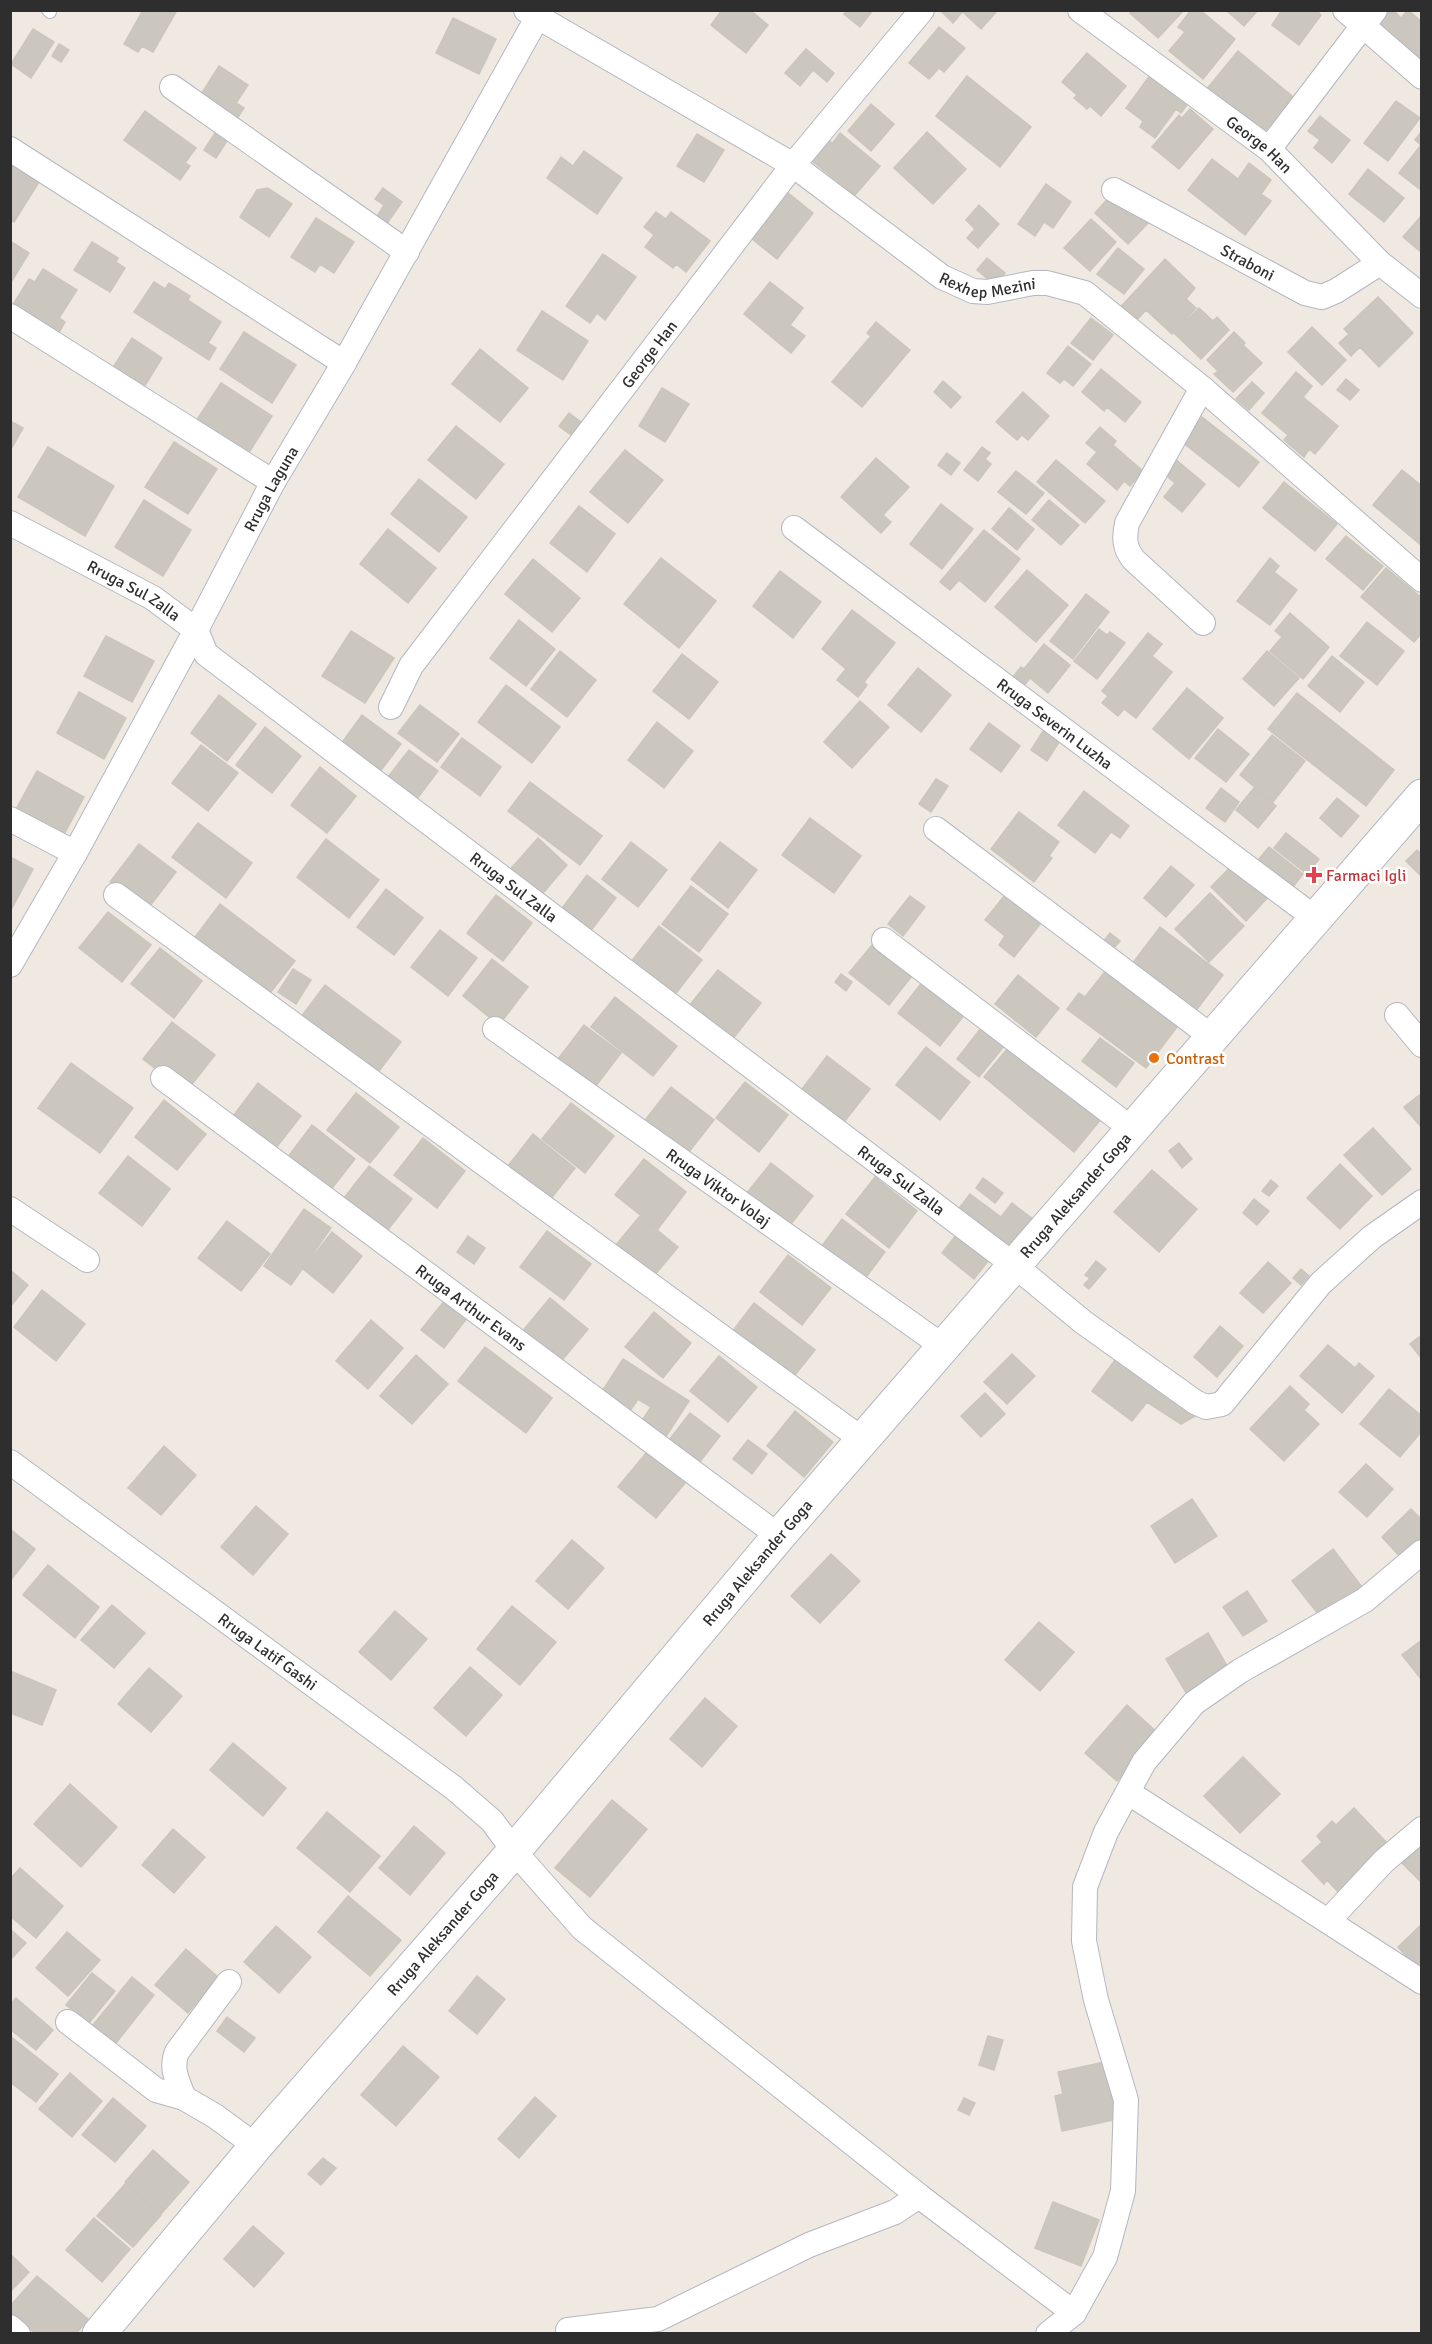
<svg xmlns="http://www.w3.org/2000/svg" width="1432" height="2344" viewBox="0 0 1432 2344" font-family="Signika,sans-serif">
<rect width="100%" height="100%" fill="#efe9e1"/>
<path fill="#cbc7bf" stroke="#cbc5ba" stroke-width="1.5" d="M143,10l33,2 -23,40 -11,-6 -4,6 -14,-8z
M722,10h28l18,15 -22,28 -35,-28z
M847,10h26l-13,17 -16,-13z
M940,10h24l-11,13z
M964,10h33v1l-16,18 -18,-17z
M1132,10h52l-26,28 -28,-25z
M1191,10h9l35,29 -32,40 -34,-28 16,-19 -7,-5z
M1226,10h32l-14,16z
M1282,10h34l5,5 -22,30 -27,-20z
M1390,10h3l8,8 7,-8 14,12v37l-3,2 -41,-37z
M453,18l43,21 -17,35 -43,-21z
M939,27l26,21 -21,24 -5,-4 -10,11 -20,-16z
M33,29l21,13 -23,36 -20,-14z
M59,44l10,6 -8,12 -9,-6z
M806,49l28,24 -7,9 -14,-12 -13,16 -15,-13z
M1238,51l60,50 -24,30 -5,-4 -3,3 -11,-8 -5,5 -44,-37z
M1087,53l39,33 -25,30 -11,-10 -3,3 -13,-11 3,-3 -15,-13z
M219,66l29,19 -12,18 8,5 -10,15 -36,-24z
M1151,74l38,28 -8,11 -5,-4 -21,29 -15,-11 3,-6 -17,-13z
M967,76l64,51 -31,40 -64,-51z
M1396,101l24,17 -32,43 -24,-18z
M871,104l23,20 -23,27 -23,-20z
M1190,109l23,20 -34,40 -27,-22 27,-32 3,3z
M145,111l51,37 -11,15 5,3 -10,14 -56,-40z
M1320,116l30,24 -18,23 -18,-15 6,-8 -12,-9z
M1422,131v59h-1l-22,-17 22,-28 -6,-5z
M927,132l39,37 -33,35 -39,-36z
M215,133l12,8 -11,17 -12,-8z
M840,133l40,33 -25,29 -43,-34 17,-21 3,4z
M697,134l27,16 -20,32 -27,-16z
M584,151l38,27 -25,36 -50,-36 14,-21 12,9z
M1212,159l26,20 11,-16 22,17 -10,14 10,7 -26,34 -57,-45z
M11,164l28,18 -25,40 -4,-2z
M1368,169l36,29 -20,24 -35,-28z
M1046,184l25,18 -18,26 -9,-6 -9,14 -17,-12z
M268,188l24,16 -23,33 -29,-20 17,-27z
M383,188l19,14 -16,23 -10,-7 8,-13 -9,-6z
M787,192l26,21 -36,46 -26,-21z
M1110,196l20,19 6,-6 14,12 -22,23 -33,-31z
M979,205l20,19 -21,24 -11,-10 8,-9 -9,-9z
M656,212l10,7 5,-7 39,29 -24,31 -10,-8 -3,4 -28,-21 9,-12 -10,-8z
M1422,215v38l-19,-16z
M316,218l38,24 -20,31 -14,-9 -5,8 -24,-15z
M1091,219l25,23 -26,29 -26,-23z
M10,241l19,12 -19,31z
M92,242l26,16 -2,4 9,6 -15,24 -36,-22z
M1118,248l26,21 -20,25 -27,-20z
M603,254l33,23 -31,43 -8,-7 -7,10 -24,-17z
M987,258l18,15 -10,12 -18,-15z
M1165,259l30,29 -9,11 10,9 -24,26 -26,-24 -16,17 -15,-14z
M43,269l34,21 -18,28 6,4 -9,16 -19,-11 4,-7 -27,-17 15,-24 6,3z
M154,282l11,7 4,-6 21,13 -2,4 33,22 -13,21 8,5 -7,12 -75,-48z
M770,282l33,26 -13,17 15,11 -14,17 -47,-39z
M1378,297l35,36 -34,34 -19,-20 -9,9 -12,-13 10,-9 -5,-5z
M1199,308l14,13 4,-4 12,13 -28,29 -27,-26z
M542,311l46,30 -25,39 -46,-30z
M1091,318l22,17 -20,25 -22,-17z
M876,322l34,28 -48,57 -30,-25 39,-46 -4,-3z
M1312,327l34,33 -24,25 -34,-33z
M244,332l52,33 -24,38 -52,-34z
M1234,332l11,11 -2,2 19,18 -29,29 -19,-18 4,-3 -11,-11z
M132,338l30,20 -21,34 -31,-20z
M1068,346l23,18 -18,22 -9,-7 -4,4 -13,-10z
M480,349l48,39 -28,34 -48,-38z
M1101,369l40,33 -16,20 -18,-15 -3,4 -22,-19z
M1296,372l16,14 -9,11 35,29 -23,28 -6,-5 -5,8 -20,-17 4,-5 -26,-22z
M1346,379l13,11 -9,10 -13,-10z
M943,381l18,16 -10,11 -17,-16z
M1252,382l12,11 -15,17 -13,-11z
M221,383l51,33 -24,38 -52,-33z
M662,388l27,16 -24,38 -26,-16z
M1023,392l26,24 -21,24 -6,-5 -5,5 -21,-18z
M569,413l12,9 -10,13 -12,-9z
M1202,417l57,45 -20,25 -57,-45z
M10,421l13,7 -13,23z
M456,426l48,38 -28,35 -48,-39z
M1100,427l16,14 -3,4 30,26 -13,15 -6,-5 -7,9 -30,-26 10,-12 -11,-9z
M174,442l43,27 -29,45 -43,-27z
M48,447l66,39 -29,50 -67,-39z
M982,447l8,6 -5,6 6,5 -13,17 -14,-11z
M625,450l38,30 -35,43 -38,-31z
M947,453l13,10 -9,12 -13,-10z
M876,458l33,29 -26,28 8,7 -10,11 -40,-36z
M1174,458l31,26 -23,28 -18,-15 11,-14 -13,-11z
M1056,460l49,41 -20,22 -48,-41z
M1402,470l20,16v60l-49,-41z
M1016,471l28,22 -18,21 -28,-22z
M419,479l48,38 -28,35 -48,-38z
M1284,482l53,42 -22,27 -52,-43z
M144,500l47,30 -28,46 -48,-29z
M1049,500l30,25 -18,20 -29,-25z
M941,504l32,25 -31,40 -32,-25z
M579,506l36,28 -28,38 -37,-29z
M1009,508l25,21 -17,21 -25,-21z
M388,529l48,39 -28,35 -48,-39z
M984,530l36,29 -35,43 -26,-22 -9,10 -10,-8z
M1346,536l37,30 -20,24 -37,-31z
M661,558l55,43 -37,47 -55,-44z
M1270,558l9,8 -5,6 23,18 -27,35 -33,-24z
M533,559l47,39 -28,34 -47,-38z
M1386,568l36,30v35l-8,9 -53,-45z
M1027,570l41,35 -32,37 -41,-35z
M780,571l41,31 -28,36 -40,-32z
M1086,594l23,18 -36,47 -23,-18z
M852,610l43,33 -31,39 3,3 -9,12 -21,-17 9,-11 -24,-20z
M1290,613l39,34 -26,32 -33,-28 12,-14 -7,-6z
M519,620l36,29 -29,37 -36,-28z
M1367,622l37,29 -27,34 -37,-29z
M1099,629l8,6 3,-3 15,11 -28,36 -23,-18z
M351,631l43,27 -29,45 -43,-27z
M1148,633l14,11 -10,12 20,16 -36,46 -12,-9 -6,7 -16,-13 6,-7 -6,-5z
M106,636l48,25 -22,41 -48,-26z
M1044,644l26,21 -22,28 -18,-15 -7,9 -11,-9 9,-11 3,2z
M560,651l36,29 -29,37 -36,-28z
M1267,651l32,27 -25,28 -31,-27z
M682,654l36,28 -29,37 -36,-28z
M1332,656l32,26 -24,30 -32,-26z
M918,668l33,27 -30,37 -33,-27z
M506,685l54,42 -28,36 -54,-41z
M1187,688l36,30 -34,41 -36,-30z
M79,692l47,26 -22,41 -47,-26z
M1297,693l97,77 -28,36 -98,-77z
M219,695l37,29 -29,37 -36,-28z
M860,701l29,26 -37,41 -28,-26z
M420,705l39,29 -22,28 -39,-29z
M362,715l39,29 -22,29 -38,-29z
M657,722l36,29 -29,37 -36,-28z
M989,723l31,23 -19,26 -31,-23z
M265,727l36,29 -29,37 -36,-28z
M1045,728l16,11 -14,22 -16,-11z
M1218,729l31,25 -23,28 -31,-24z
M1272,735l33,26 -32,41 -33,-27z
M462,738l39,29 -21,29 -39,-29z
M201,745l37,28 -30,38 -36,-28z
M409,750l29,21 -21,28 -29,-22z
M320,767l36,29 -29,37 -36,-28z
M37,771l47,26 -22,41 -48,-25z
M936,779l12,7 -17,26 -12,-8z
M530,782l72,54 -22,29 -72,-54z
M1221,788l18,14 -14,20 -19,-14z
M1254,788l22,18 -18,22 -22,-18z
M1084,791l45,35 -9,12 -9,-6 -16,21 -37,-28z
M1337,798l22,18 -18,21 -21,-19z
M1019,812l40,30 -10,14 3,2 -18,24 -43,-33z
M810,818l51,38 -27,37 -52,-38z
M198,823l54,40 -26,35 -54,-41z
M1286,833l33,26 -12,15 -33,-26z
M538,838l29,27 -29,34 -30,-27z
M326,839l53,41 -30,38 -52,-41z
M631,842l36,28 -29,37 -36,-28z
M720,842l37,28 -29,38 -37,-29z
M139,844l37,28 -29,38 -37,-28z
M1269,847l34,27 -14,18 -35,-27z
M1417,850l5,5v18l-2,2 -14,-14z
M10,857l23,12 -22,41h-1z
M1238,859l34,34 -26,28 -35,-34z
M1171,866l23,19 -28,32 -22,-19z
M587,875l29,23 -27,35 -29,-22z
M691,886l37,28 -29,38 -37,-28z
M386,889l37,29 -29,37 -37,-28z
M1009,890l36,28 -31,39 -15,-12 6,-9 -20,-16z
M1210,893l34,33 -35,36 -34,-33z
M496,895l36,28 -29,38 -36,-28z
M910,896l15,11 -22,29 -15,-12z
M220,904l75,57 -28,36 -75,-56z
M108,912l43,33 -29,37 -43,-34z
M659,926l43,34 -29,37 -43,-34z
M1160,927l63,48 -28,37 -63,-48z
M440,930l37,28 -29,38 -37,-29z
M1110,933l10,8 -7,8 -10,-7z
M872,945l39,32 -22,28 -40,-32z
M160,948l42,33 -28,37 -43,-34z
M492,959l36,28 -29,38 -36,-29z
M293,969l18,11 -15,24 -18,-12z
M1107,969l73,54 -34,45 -79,-59 12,-16 6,4z
M718,970l43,33 -29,37 -43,-34z
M841,974l11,8 -6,9 -11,-9z
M1018,975l41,33 -23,29 -41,-33z
M923,981l42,33 -25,32 -42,-33z
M325,985l76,57 -28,37 -75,-58z
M615,997l62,49 -24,30 -62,-49z
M172,1022l43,33 -29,37 -43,-33z
M584,1025l37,28 -29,38 -37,-28z
M981,1028l23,18 -25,31 -22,-18z
M1100,1038l34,25 -18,24 -34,-26z
M1012,1043l90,75 -28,34 -90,-75z
M926,1047l44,35 -30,38 -44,-35z
M827,1056l43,33 -29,37 -42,-33z
M71,1063l62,45 -33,45 -62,-45z
M745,1082l43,33 -29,37 -43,-34z
M258,1083l43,33 -29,37 -42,-33z
M671,1087l43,33 -29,37 -42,-34z
M356,1093l43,34 -29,36 -43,-33z
M1422,1093v35l-18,-21z
M164,1100l42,34 -29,36 -42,-33z
M571,1103l43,33 -29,37 -43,-34z
M312,1125l43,34 -29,37 -42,-34z
M1373,1128l38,41 -29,26 -38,-40z
M533,1134l42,34 -29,37 -42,-34z
M423,1138l42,33 -28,37 -43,-33z
M1179,1143l13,16 -10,9 -13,-17z
M128,1156l42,33 -28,37 -43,-33z
M644,1159l42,33 -28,37 -43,-34z
M771,1163l42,33 -29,37 -42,-34z
M1340,1164l32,32 -32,33 -33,-31z
M369,1166l43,33 -29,37 -43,-33z
M1152,1170l45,39 -38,43 -45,-40z
M875,1177l42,34 -28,37 -43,-34z
M983,1178l20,15 -8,10 -19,-15z
M1271,1180l7,6 -9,10 -7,-5z
M970,1194l31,23 11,-14 22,17 -24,32 -53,-41z
M1254,1199l15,12 -12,14 -14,-12z
M304,1209l27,19 -40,57 -27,-19z
M640,1216l38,31 -29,35 -38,-31z
M842,1219l43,33 -24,32 -43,-33z
M227,1221l43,33 -29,37 -43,-33z
M547,1231l44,33 -27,36 -44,-33z
M332,1232l30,24 -29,37 -30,-24z
M956,1235l32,26 -14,18 -32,-26z
M468,1236l17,12 -11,16 -17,-12z
M788,1255l43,33 -29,37 -42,-33z
M1096,1261l10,8 -17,20 -5,-4 6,-7 -5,-3z
M1268,1262l23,21 -28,30 -23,-20z
M1301,1269l8,7 -8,9 -8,-7z
M10,1270l18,15 -18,22z
M42,1290l43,34 -29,37 -42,-34z
M550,1298l38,31 -29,35 -38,-31z
M445,1300l22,18 -23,30 -23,-18z
M754,1303l61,47 -27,34 -60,-47z
M654,1312l37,31 -28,35 -38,-31z
M371,1320l32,28 -35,41 -32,-28z
M1220,1326l23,20 -26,31 -23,-20z
M1419,1337l3,4v18l-12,-15z
M1328,1345l27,23 4,-5 15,13 -32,37 -42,-37z
M485,1347l67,51 -26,35 -68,-52z
M1012,1354l23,22 -28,28 -23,-22z
M416,1355l32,29 -36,40 -32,-28z
M719,1356l38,31 -29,35 -38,-31z
M1118,1356l79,59 -16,9 -34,-22 -15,19 -40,-30z
M623,1359l66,42 -24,37 -24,-16 10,-15 -13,-8 -8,12 -29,-18z
M1290,1386l19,18 -5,6 15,14 -35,37 -34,-32z
M1389,1389l33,27v15l-22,26 -40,-33z
M985,1393l20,21 -24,23 -20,-21z
M795,1411l38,31 -29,35 -37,-31z
M690,1413l30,23 -21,27 -30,-23z
M748,1440l19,14 -15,20 -19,-15z
M164,1446l32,29 -35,40 -33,-27z
M647,1452l38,31 -29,35 -38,-31z
M1366,1464l27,25 -26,28 -28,-25z
M1192,1499l25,37 -42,27 -24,-37z
M256,1506l32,28 -35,41 -32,-28z
M1411,1509l11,11v25l-18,16 -22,-24z
M10,1529l25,20 -25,32z
M572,1540l32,28 -36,41 -32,-28z
M1333,1549l29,38 -40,32 -30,-38z
M831,1554l29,27 -40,42 -29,-27z
M48,1565l51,42 -24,31 -52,-43z
M1247,1591l20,30 -24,15 -20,-29z
M112,1605l33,28 -31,35 -33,-28z
M512,1606l44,36 -36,43 -43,-36z
M395,1611l32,28 -36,41 -32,-28z
M1039,1622l35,30 -34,39 -35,-31z
M1208,1633l22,38 -42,25 -22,-37z
M1422,1640v40l-20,-25z
M470,1667l32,28 -36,41 -32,-28z
M149,1668l33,28 -31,36 -33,-28z
M10,1671l46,19 -14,35 -32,-12z
M705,1698l32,28 -35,41 -32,-28z
M1127,1705l32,29 -42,47 -32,-28z
M233,1743l53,45 -23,28 -53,-46z
M1243,1757l37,37 -40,39 -36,-37z
M70,1784l47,43 -36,40 -47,-43z
M612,1800l35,29 -57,68 -35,-29z
M1354,1808l34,36 -50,48 -11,-12 -3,4 -22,-23 20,-19 -5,-6 15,-15 4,4z
M327,1812l53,44 -30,36 -53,-44z
M414,1826l31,27 -35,42 -31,-27z
M173,1829l32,28 -31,36 -32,-28z
M1422,1836v47l-24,-24z
M20,1868l43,38 -27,32 -26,-22v-37z
M348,1896l53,44 -31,36 -52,-44z
M1422,1924v41l-2,-2 -4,4 -18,-20z
M276,1926l35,31 -32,36 -35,-31z
M10,1929l16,14 -16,17z
M67,1932l33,28 -32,36 -32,-28z
M186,1949l32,28 -30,36 -33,-28z
M92,1973l23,18 -26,32 -23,-18z
M477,1976l28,23 -28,35 -28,-23z
M132,1977l22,18 -42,53 -23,-18z
M16,1998l37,32 -17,20 -26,-21v-24z
M227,2017l28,21 -11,14 -27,-21z
M10,2036l48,38 -22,28 -26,-20z
M988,2036l15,4 -9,30 -15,-5z
M403,2046l36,31 -43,49 -35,-31z
M1105,2062l13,57 -56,12 -7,-35 8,-2 -5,-22z
M70,2073l32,28 -30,36 -33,-28z
M535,2097l21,19 -37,42 -21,-19z
M113,2098l33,28 -31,36 -33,-27z
M964,2098l11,5 -6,12 -11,-5z
M153,2150l36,32 -28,32 -36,-32z
M323,2158l13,10 -15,17 -13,-11z
M125,2184l36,31 -28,32 -36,-31z
M1053,2202l46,18 -18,46 -46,-18z
M94,2218l36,31 -28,33 -36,-32z
M253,2226l31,27 -30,34 -30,-28z
M10,2254l19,18 -19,20z
M37,2276l51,43 -12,15h-40l-26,-22v-6z"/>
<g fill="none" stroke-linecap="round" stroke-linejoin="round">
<defs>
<path id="lane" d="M48,10l2,2"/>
<g id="street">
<path id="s1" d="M526,10l267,155 149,112 31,14 14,1 46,-9h14l38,10 117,95 220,192"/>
<path id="s2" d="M1080,10l189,139 111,114 42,33"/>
<path d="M1345,10l77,67"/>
<path d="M172,87l235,165"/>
<path d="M10,149l334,214"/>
<path d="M1269,149l106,-139"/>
<path id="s3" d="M1114,190l191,103 17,4 14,-6 44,-28"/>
<path d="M10,316l263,166"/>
<path d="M1202,388l-75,135c-3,15 -3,25 7,37l69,63"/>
<path id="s4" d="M10,523l143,75 43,32 10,24 808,611 69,57 112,80 11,5 16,-3 99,-121 51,-46 50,-35"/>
<path id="s5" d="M794,528l521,390"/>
<path id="s6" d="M391,707l20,-41 382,-501 129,-155"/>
<path d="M10,819l65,34"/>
<path d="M936,829l276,208"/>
<path d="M116,895l747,545"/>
<path d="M884,940l248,189"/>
<path id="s7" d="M10,965l65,-112 121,-223 77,-148 71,-119 193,-345 1,-8"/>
<path d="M1397,1015l25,30"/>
<path id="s8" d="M495,1029l449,318"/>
<path id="s9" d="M163,1078l616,458"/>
<path d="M10,1209l77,51"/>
<path id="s10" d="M10,1462l444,326 38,33 22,30 68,77 337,268 155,117"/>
<path d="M1129,1793l293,189"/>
<path d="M1329,1920l55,-59 38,-32"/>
<path d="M68,2022l88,68 28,8 31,18 41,30"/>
<path d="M184,2098c-6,-16 -14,-29 -7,-46l52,-70"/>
<path d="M10,2327l8,7"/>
<path d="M568,2330l90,-11 151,-74 86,-33 24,-16"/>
<path d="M1048,2334l26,-21 31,-56 18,-66 3,-91 -30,-100 -12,-59 1,-54 21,-55 38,-70 50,-59 46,-32 125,-71 57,-48"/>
</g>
<g id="secondary">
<path id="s11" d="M99,2334l157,-188 258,-295 265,-315 643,-740"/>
</g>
</defs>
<use href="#lane" stroke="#b4b7c1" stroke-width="14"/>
<use href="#street" stroke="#b4b7c1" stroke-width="26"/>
<use href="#secondary" stroke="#b4b7c1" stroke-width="35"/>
<use href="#lane" stroke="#fff" stroke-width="12"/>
<use href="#street" stroke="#fff" stroke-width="24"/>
<use href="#secondary" stroke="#fff" stroke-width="33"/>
</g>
<path fill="#e0444e" stroke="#fff" stroke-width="2" d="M1311 866h6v6h6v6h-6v6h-6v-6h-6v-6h6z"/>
<circle fill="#e8710a" stroke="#fff" stroke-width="2" cx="1154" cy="1058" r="6"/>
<g text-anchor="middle" stroke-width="5" stroke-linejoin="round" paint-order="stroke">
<g font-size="16" fill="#2e2e2e" stroke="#fff">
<text dy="6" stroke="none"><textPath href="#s2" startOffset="224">George Han</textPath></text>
<text dy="6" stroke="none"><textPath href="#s3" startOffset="152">Straboni</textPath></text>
<text dy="6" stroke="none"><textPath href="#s1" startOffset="543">Rexhep Mezini</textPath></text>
<text dy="6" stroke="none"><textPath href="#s6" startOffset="438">George Han</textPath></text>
<text dy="6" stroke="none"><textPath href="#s7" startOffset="543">Rruga Laguna</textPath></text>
<text dy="6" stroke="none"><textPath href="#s4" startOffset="141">Rruga Sul Zalla</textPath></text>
<text dy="6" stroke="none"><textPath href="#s5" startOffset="326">Rruga Severin Luzha</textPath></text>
<text dy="6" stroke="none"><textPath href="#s4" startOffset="627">Rruga Sul Zalla</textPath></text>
<text dy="6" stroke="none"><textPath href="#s4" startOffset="1113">Rruga Sul Zalla</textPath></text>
<text dy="6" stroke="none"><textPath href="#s8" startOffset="274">Rruga Viktor Volaj</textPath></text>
<text dy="6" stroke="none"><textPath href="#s11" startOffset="1500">Rruga Aleksander Goga</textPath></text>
<text dy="6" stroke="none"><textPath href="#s9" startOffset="384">Rruga Arthur Evans</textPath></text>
<text dy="6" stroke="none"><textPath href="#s11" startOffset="1014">Rruga Aleksander Goga</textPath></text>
<text dy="6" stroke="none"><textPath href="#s10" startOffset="320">Rruga Latif Gashi</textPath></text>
<text dy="6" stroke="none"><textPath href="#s11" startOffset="528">Rruga Aleksander Goga</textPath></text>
</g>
<g font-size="16" fill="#be3a42" stroke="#fff" text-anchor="start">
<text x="1326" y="881">Farmaci Igli</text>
</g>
<g font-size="16" fill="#c56008" stroke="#fff" text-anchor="start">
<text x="1166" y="1064">Contrast</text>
</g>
</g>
<rect width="1432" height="2344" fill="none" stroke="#2e2e2e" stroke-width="24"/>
</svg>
